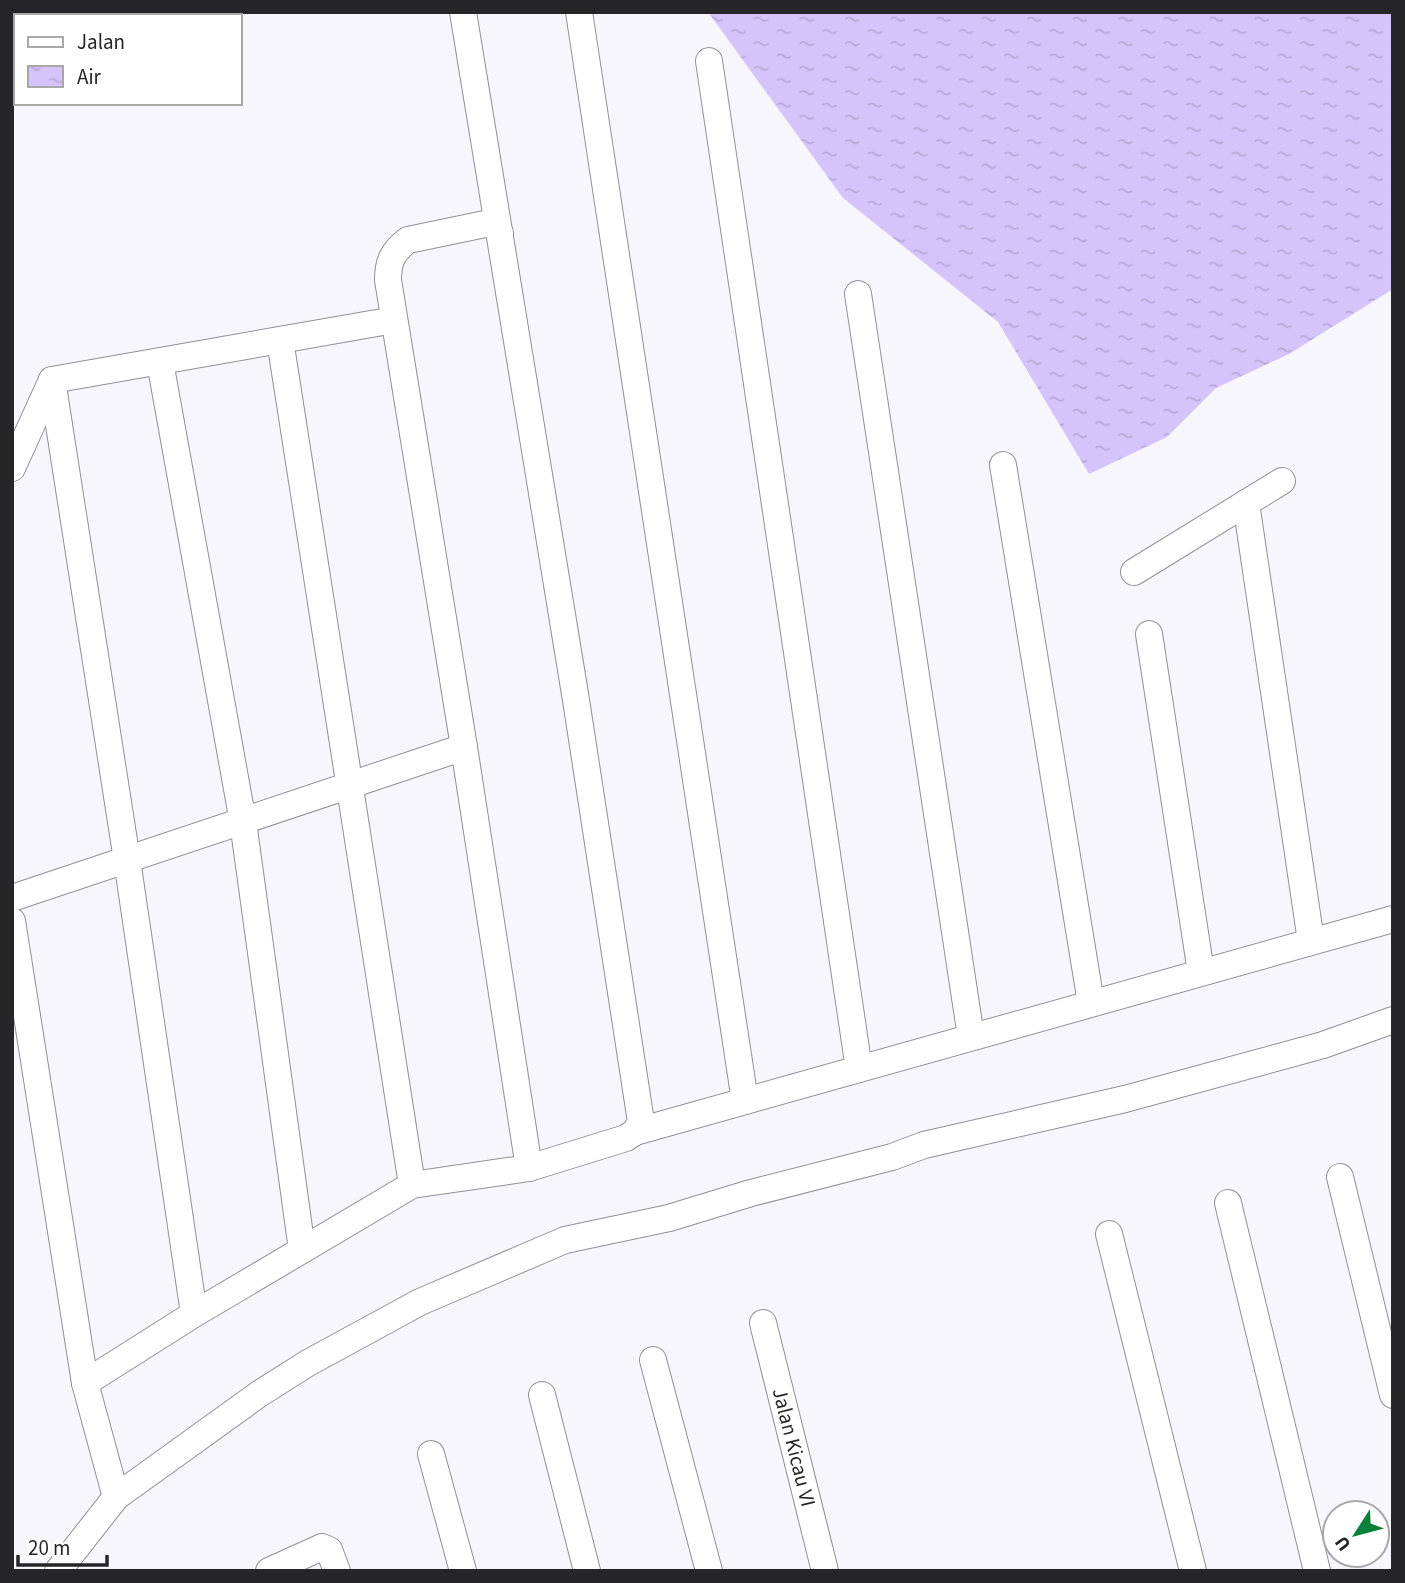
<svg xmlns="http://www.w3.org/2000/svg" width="1405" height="1583" viewBox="0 0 1405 1583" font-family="'Source Sans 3',sans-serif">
<defs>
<pattern id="water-ripples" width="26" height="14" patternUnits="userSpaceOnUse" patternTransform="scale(1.75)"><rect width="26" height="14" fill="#d5c4fb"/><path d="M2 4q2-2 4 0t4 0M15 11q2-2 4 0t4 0" fill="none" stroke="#b7a8d7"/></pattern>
</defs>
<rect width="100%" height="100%" fill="#f8f6fd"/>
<path fill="url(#water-ripples)" d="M708,12h685v277l-104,65 -73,34 -49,49 -78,37 -91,-152 -155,-124z"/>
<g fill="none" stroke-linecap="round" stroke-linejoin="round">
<defs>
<g id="street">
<path d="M579,12l166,1089"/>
<path d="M709,61l150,1008"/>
<path d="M500,233l-6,-8 -9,-1 -77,16c-15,11 -20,21 -20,40l76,467 65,421"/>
<path d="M858,294l113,743"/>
<path d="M280,340l132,845"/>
<path d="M160,362l83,460 59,428"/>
<path d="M52,380l75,480 67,454"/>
<path d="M52,380l342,-60"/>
<path d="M1003,465l88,538"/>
<path d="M12,468l40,-88"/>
<path d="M1246,503l65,438"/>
<path d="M1134,572l148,-91"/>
<path d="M1149,634l52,338"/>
<path d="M12,898l452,-151"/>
<path d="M12,921l73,462 31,114"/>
<path d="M635,1132l758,-213"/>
<path d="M1340,1177l53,218"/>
<path d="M1228,1203l89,368"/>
<path d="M1109,1234l84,337"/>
<path id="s1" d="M763,1323l62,248"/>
<path d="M653,1360l56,211"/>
<path d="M85,1383l109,-69 218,-129 117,-17 97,-30 9,-6 6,-10 -65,-422 -113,-688"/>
<path d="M542,1395l45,176"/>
<path d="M431,1454l32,117"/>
<path d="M58,1571l58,-74 143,-103 49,-31 112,-61 145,-62 104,-22 82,-25 141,-36 32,-12 201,-46 198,-54 70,-25"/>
<path d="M269,1571l53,-24 7,3 8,21"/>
</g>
</defs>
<use href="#street" stroke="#918f96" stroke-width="28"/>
<use href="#street" stroke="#fff" stroke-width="26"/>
</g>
<g text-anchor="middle" stroke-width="5" stroke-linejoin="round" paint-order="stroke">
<g font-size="21" fill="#262628" stroke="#fff">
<text dy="7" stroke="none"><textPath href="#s1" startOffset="128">Jalan Kicau VI</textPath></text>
</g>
</g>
<rect width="1405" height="1583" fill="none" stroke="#262628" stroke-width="28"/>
<rect x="14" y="14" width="228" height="91" fill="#ffffff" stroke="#a8a8a9" stroke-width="2"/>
<rect x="28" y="37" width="35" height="10" fill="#ffffff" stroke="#a8a8a9" stroke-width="2"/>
<text x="77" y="49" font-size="21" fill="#262628">Jalan</text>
<rect x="28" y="66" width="35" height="21" fill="url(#water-ripples)" stroke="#a8a8a9" stroke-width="2"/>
<text x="77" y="84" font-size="21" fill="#262628">Air</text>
<g transform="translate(1356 1534) rotate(234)"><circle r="33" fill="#ffffff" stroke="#a8a8a9" stroke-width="2"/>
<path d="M0-5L12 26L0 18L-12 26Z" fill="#0b8038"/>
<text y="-10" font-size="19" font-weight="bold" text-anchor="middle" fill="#262628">U</text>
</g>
<path d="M18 1555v10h89v-10" fill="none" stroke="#262628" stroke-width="3.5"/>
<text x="28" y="1555" font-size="21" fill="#262628" stroke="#ffffff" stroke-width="5" paint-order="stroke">20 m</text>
</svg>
